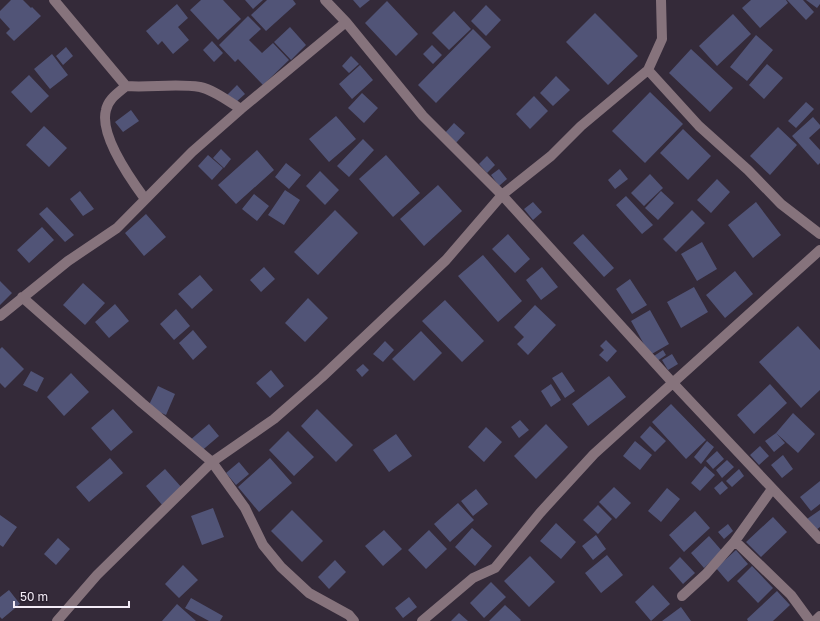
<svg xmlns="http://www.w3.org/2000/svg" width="820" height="621" viewBox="0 0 820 621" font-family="'Golos Text',sans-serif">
<rect width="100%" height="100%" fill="#342a39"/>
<path fill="#515477" d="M11,0h12l8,8 1,-1 9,9 -27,25 -8,-8 4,-4 -10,-11v-7z
M201,0h22l18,19 -23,21 -28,-30z
M245,0h18l-10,9z
M267,0h26l3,4 -30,27 -15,-16z
M353,0h17l-10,8z
M751,0h35l2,3 -28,25 -18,-20z
M787,0h16l11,12 -8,8z
M806,0h14v4l-3,4z
M387,1l31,33 -22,22 -31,-33z
M177,4l11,14 -10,9 11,13 -16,14 -11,-13 -4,4 -12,-14z
M486,5l15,15 -15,16 -15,-15z
M454,11l17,18 -22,21 -17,-17z
M595,13l43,43 -30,29 -42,-43z
M733,14l18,20 -34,32 -18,-20z
M248,16l13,13 -12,11 13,13 11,-10 16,17 -26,25 -25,-26 -3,3 -16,-17z
M290,27l16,18 -15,15 -17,-18z
M473,29l18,18 -55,56 -18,-18z
M756,35l17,15 -26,31 -17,-14z
M212,41l11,12 -9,9 -11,-12z
M432,45l10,10 -9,9 -10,-10z
M66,47l7,9 -10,9 -7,-9z
M691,49l42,39 -23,24 -41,-39z
M52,54l16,21 -18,14 -16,-20z
M351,56l8,8 -10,9 -7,-7z
M767,64l16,14 -19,21 -15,-14z
M360,65l13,15 -21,19 -13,-15z
M29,75l20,21 -18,17 -20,-21z
M556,76l14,14 -17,16 -13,-13z
M237,85l8,9 -10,9 -8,-8z
M650,92l33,32 -38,39 -33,-32z
M362,93l16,15 -14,15 -16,-15z
M534,96l14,15 -18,18 -14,-15z
M806,102l8,7 -18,19 -8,-7z
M131,110l8,11 -16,11 -8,-10z
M336,116l20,23 -27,23 -20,-23z
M813,117l7,8v3l-11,10 11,12v13l-2,2 -26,-29z
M454,123l11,10 -10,11 -11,-10z
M44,126l23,22 -18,19 -23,-22z
M778,127l19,18 -27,30 -20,-19z
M683,129l28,27 -23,24 -28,-27z
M363,139l11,11 -25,27 -12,-11z
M221,149l10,10 -7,9 -11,-10z
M257,150l17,20 -38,34 -18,-19z
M208,155l15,13 -11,12 -14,-14z
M386,155l34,38 -27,24 -34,-38z
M487,156l8,9 -8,8 -8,-9z
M286,163l15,12 -12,14 -14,-12z
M499,169l8,10 -8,7 -8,-11z
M620,169l8,10 -13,10 -7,-9z
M320,171l19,19 -14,15 -19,-19z
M650,174l13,14 -19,18 -13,-13z
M717,179l13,13 -19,21 -14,-13z
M438,185l24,26 -38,35 -24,-27z
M285,190l15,10 -16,25 -16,-10z
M80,191l14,18 -11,7 -13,-17z
M661,191l13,12 -16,17 -13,-12z
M254,194l15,12 -12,15 -15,-12z
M626,196l27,29 -11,9 -26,-29z
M533,202l9,10 -9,8 -9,-11z
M756,202l25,33 -28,23 -25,-33z
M47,207l27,28 -9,7 -26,-28z
M335,210l23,23 -40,42 -24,-23z
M692,210l13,13 -29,29 -13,-13z
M146,214l20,23 -22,19 -19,-23z
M42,227l12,13 -25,23 -12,-13z
M508,234l22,25 -15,14 -23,-24z
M583,234l31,34 -10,9 -31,-34z
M702,242l15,27 -20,12 -16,-27z
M483,255l39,46 -24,21 -40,-46z
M264,267l11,12 -14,13 -11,-12z
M542,267l16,20 -17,13 -15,-20z
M735,271l18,23 -28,24 -19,-23z
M200,275l13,15 -21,19 -14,-15z
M630,279l17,26 -15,9 -16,-25z
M0,281l12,12 -12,12z
M83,283l22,20 -20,22 -22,-20z
M694,287l14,25 -27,16 -14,-26z
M308,298l20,20 -23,24 -20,-19z
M445,300l39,41 -22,21 -40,-41z
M115,304l14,17 -20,17 -14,-16z
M535,305l21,20 -28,30 -11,-11 7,-7 -10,-10z
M176,309l14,17 -16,14 -14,-16z
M650,310l19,34 -19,11 -19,-34z
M798,326l22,24v40l-19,18 -42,-46z
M193,330l14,17 -14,13 -14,-17z
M421,331l21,22 -28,28 -22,-22z
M606,340l11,11 -10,11 -8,-7 5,-5 -4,-4z
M385,341l9,9 -11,12 -10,-8z
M2,347l22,22 -19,19 -5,-5v-34z
M663,350l3,5 -9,6 -3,-5z
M672,354l6,10 -10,6 -6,-10z
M363,364l6,6 -7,7 -6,-7z
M271,370l13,16 -14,12 -14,-15z
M31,371l13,7 -7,14 -14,-7z
M562,372l13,19 -10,7 -13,-20z
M71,373l18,19 -25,24 -17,-19z
M609,376l17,21 -38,29 -16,-22z
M551,384l10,16 -10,7 -10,-16z
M770,384l17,19 -33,31 -17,-19z
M158,386l17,8 -9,21 -18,-8z
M671,404l35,36 -20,19 -34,-37z
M113,409l20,23 -22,19 -20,-23z
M317,409l36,36 -17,17 -35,-36z
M793,413l22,21 -17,19 -22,-20z
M520,420l9,10 -10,8 -8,-11z
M209,424l10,12 -20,17 -10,-12z
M546,424l22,23 -32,32 -22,-23z
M650,426l16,15 -11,11 -15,-15z
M486,427l16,15 -18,20 -16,-15z
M288,431l26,26 -20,19 -25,-26z
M776,433l9,10 -11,9 -9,-11z
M396,434l16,22 -23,16 -16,-22z
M635,441l17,14 -12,15 -17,-14z
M707,441l7,6 -13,17 -7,-7z
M760,446l9,10 -10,9 -9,-10z
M717,451l7,8 -11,10 -7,-8z
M783,455l10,14 -11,9 -11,-13z
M110,458l13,15 -34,29 -13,-15z
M270,458l22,25 -33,29 -21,-25z
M727,460l7,7 -12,11 -6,-8z
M239,462l10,12 -13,11 -10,-12z
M705,466l10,9 -15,16 -9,-8z
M165,469l18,20 -20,17 -17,-20z
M739,469l5,7 -12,11 -6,-6z
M722,481l6,7 -8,7 -6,-7z
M820,481v23l-9,7 -11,-14z
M614,487l17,16 -15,16 -17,-17z
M667,488l13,11 -19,23 -13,-11z
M476,489l12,15 -15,12 -12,-15z
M458,503l16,17 -24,22 -16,-18z
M598,505l14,14 -14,15 -15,-14z
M213,508l11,29 -22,8 -11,-29z
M292,510l31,31 -21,21 -31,-31z
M820,510v17l-4,3 -9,-11z
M695,511l15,17 -26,24 -15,-17z
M0,515l17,12 -14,20 -3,-2z
M773,517l14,15 -26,25 -15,-15z
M556,523l20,19 -15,17 -21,-18z
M728,524l5,7 -9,8 -6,-7z
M472,528l20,18 -17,20 -20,-19z
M384,530l18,19 -19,17 -18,-20z
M429,530l18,19 -21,20 -18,-19z
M596,535l10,14 -13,11 -11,-14z
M709,536l13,15 -18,17 -13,-15z
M58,538l12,11 -14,16 -12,-11z
M736,550l12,14 -20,18 -12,-14z
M607,555l16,20 -22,18 -16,-20z
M530,556l25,26 -26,25 -25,-26z
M680,557l15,16 -12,11 -14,-16z
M335,560l11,12 -17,17 -11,-12z
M183,565l15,15 -19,18 -14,-14z
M752,566l21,22 -15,15 -21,-22z
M491,582l15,15 -22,21 -14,-15z
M653,585l17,19 -19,17 -16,-19z
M9,590l11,14 -18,15 -2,-2v-20z
M777,591l13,14 -17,16h-25l-1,-2z
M409,597l8,10 -14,11 -8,-10z
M191,598l32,18 -3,5h-11l-24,-13z
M177,604l19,17h-34z
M505,605l16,15 -1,1h-31z
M681,607l10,14h-29z
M459,613l9,8h-17z"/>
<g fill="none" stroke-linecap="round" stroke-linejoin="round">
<path stroke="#86737c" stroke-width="10" d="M54,0l72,86c24,2 49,-3 74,1 14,3 28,14 41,22
M325,0l21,22 77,94 79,79 170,187 148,157
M648,70l51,56 49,44 33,34 39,30
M126,86c-8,7 -18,13 -20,24 -7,25 25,70 39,89
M22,297l120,106 70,59 33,46 18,37 18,22 28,26 40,22 5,6
M0,316l68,-55 49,-33 75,-76 49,-43 105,-87
M735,541l56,54 19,26
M682,596l24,-22 29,-33 37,-52
M57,621l40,-46 115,-113 62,-43 48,-42 124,-117 56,-65 49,-39 30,-30 67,-56 14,-31 -1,-39
M422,621l51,-43 22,-10 45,-55 54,-59 226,-204
M815,621l5,-5"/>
</g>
<path d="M14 601v6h115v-6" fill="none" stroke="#f3ecf7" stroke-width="2"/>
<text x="20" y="601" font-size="12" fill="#f3ecf7" stroke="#2a202f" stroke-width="3" paint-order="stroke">50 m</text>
</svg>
